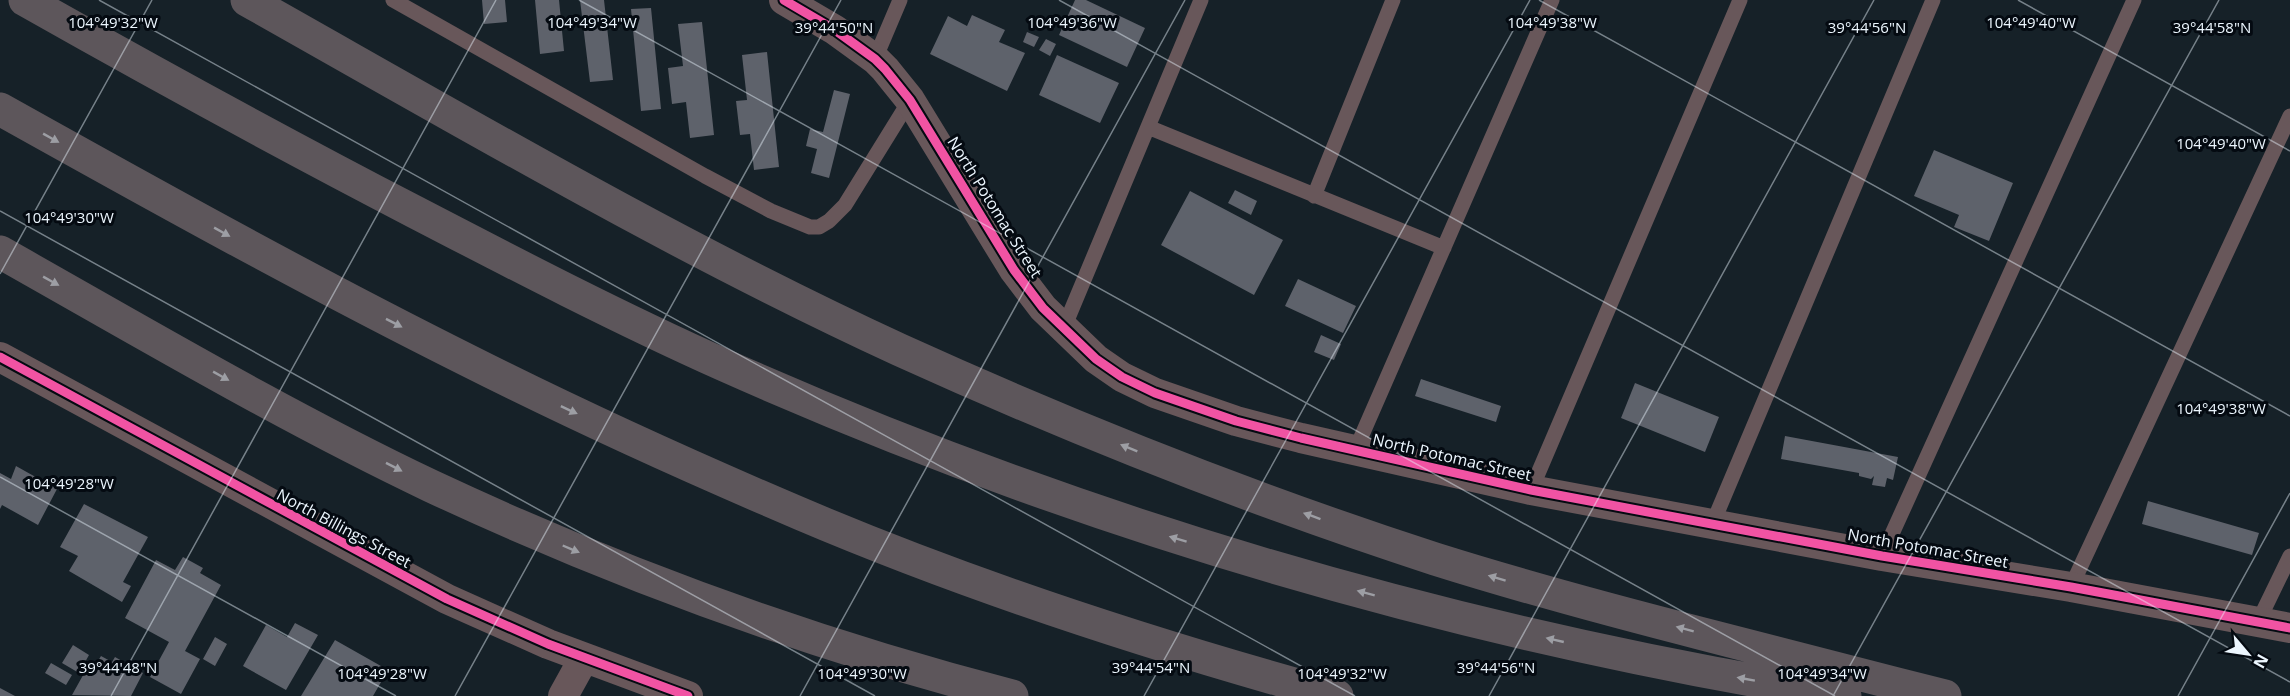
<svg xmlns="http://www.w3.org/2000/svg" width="2290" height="696" viewBox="0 0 2290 696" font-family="'Open Sans',sans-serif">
<rect width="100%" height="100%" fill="#162128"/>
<path fill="#5e626b" d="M482,0h23l2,22 -23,2z
M535,0h24l5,51 -24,3z
M580,0h24l9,80 -23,2z
M1075,0h11l59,28 -18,39 -68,-32z
M651,8l10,101 -20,2 -10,-102z
M972,15l33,15 -6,12 26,11 -18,38 -77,-37 18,-38 19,10z
M702,22l12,113 -24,3 -4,-36 -14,2 -4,-36 15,-2 -5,-42z
M1027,32l12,5 -5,10 -11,-5z
M1046,39l10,5 -6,12 -11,-6z
M767,52l12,115 -25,3 -4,-36 -10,1 -4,-34 11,-1 -5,-45z
M1057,55l62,28 -19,40 -61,-28z
M834,90l16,4 -21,84 -18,-5 6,-24 -11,-3 4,-17 13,3z
M1934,150l79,33 -24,58 -35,-14 5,-12 -45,-19z
M1235,190l22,11 -6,14 -23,-12z
M1190,191l93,49 -29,55 -93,-50z
M1298,279l58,27 -13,27 -58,-27z
M1321,335l20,9 -7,16 -20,-8z
M1421,379l80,27 -5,16 -81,-26z
M1635,383l84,34 -14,35 -84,-34z
M1785,436l113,21 -5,23 -6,-2 -2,9 -13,-2 2,-9 -3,3 -12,-3v-3l-78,-14z
M16,466l41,23 -19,36 -36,-20 -2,4v-36l11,6z
M2148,501l111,32 -7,22 -110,-31z
M84,504l64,33 -25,45 8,4 -9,16 -53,-31 9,-15 -18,-9z
M183,557l20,11 -3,5 21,12 -36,66 15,8 -19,35 -31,-17 19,-35 -44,-24 31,-58 19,10z
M295,623l23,12 -32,55 -43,-24 23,-41 21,12z
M215,637l12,7 -12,22 -12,-7z
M335,640l53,30 -15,26h-72z
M73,645l16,10 -10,18 -17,-10z
M101,656l11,6 3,-5 28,16 -12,23 -59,-1 15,-27 5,3z
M51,663l21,12 -6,10 -21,-12z
M0,688l15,8h-15z"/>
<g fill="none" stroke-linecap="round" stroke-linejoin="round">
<path stroke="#68575a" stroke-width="15" d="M393,0l312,176 66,35 39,16h9l10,-6 16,-16 65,-105
M875,59l25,-59
M1148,127l296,121
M1314,196l79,-196
M1063,330l138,-330
M1355,451l197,-451
M1531,490l209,-490
M1712,525l221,-525
M1882,556l252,-556
M2071,587l219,-471
M2258,622l32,-66"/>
<path stroke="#68575a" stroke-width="30" d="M784,0l51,30 40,29 10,10 25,31 104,170 29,38 53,51 26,18 33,16 81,28 65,17 230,52 351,66 189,31 219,41
M0,357l447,242 101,45 140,52
M563,696l21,-38"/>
<path stroke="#5d565b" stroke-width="33" d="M25,0c129,73 259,144 390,212 102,53 204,106 309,153 357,159 735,269 1121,331
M247,0c215,121 429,247 653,350 174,79 353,150 535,209 89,28 178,52 268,75 80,21 161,42 242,62
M0,109c154,86 309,172 467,251 109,55 221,106 334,154 174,74 354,132 536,182
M0,252c142,80 284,164 431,234 188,88 380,158 581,210"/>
<defs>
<path id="cycleway" d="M784,0l51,30 40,29 10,10 25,31 104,170 29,38 53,51 26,18 33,16 81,28 65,17 230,52 351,66 189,31 219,41
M0,357l447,242 101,45 140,52"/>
</defs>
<use href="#cycleway" stroke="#040a11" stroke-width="13"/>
<use href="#cycleway" stroke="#f153a3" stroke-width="9"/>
</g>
<defs><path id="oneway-solid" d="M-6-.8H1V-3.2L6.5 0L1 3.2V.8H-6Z" transform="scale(1.5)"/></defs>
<g fill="#9d9ea4">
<use href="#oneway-solid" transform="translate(51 138) rotate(29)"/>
<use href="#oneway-solid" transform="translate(222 232) rotate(29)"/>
<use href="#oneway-solid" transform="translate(51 281) rotate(29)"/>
<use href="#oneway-solid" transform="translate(394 323) rotate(27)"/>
<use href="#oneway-solid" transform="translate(221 376) rotate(29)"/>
<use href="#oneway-solid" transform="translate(569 410) rotate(25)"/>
<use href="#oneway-solid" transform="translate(1129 448) rotate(-158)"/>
<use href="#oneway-solid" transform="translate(394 467) rotate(27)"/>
<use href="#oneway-solid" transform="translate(1312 516) rotate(-160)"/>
<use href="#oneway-solid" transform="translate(1178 539) rotate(-163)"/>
<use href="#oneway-solid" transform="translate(571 549) rotate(23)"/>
<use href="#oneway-solid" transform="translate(1497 578) rotate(-163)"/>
<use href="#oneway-solid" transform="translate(1366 593) rotate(-165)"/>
<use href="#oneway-solid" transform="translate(1685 629) rotate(-165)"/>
<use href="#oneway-solid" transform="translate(1555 640) rotate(-167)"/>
<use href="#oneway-solid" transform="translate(1746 679) rotate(-170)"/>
</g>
<path fill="none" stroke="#ecf6fe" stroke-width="1.5" stroke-opacity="0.45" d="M99,0l1256,696M579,0l1256,696M1059,0l1231,682M1539,0l751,416M2018,0l272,151M0,211l875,485M0,274l152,-274M0,477l396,219M111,696l385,-696M455,696l386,-696M800,696l385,-696M1144,696l386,-696M1489,696l385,-696M1833,696l386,-696M2178,696l112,-203"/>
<g text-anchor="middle" stroke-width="6" stroke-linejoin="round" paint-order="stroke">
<g font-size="16" fill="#ecf6fe" stroke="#040a11">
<text transform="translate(995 207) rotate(58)" y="6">North Potomac Street</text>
<text transform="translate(1452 457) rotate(13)" y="6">North Potomac Street</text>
<text transform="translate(344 528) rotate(28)" y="6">North Billings Street</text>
<text transform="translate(1928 548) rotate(10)" y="6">North Potomac Street</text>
</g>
</g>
<g font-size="15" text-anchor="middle" fill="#ecf6fe" stroke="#040a11" stroke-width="6" stroke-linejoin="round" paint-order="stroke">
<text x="113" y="28">104°49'32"W</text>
<text x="592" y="28">104°49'34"W</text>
<text x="1072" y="28">104°49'36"W</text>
<text x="1552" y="28">104°49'38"W</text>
<text x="2031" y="28">104°49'40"W</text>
<text x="834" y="33">39°44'50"N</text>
<text x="1867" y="33">39°44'56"N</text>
<text x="2212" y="33">39°44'58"N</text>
<text x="2221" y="149">104°49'40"W</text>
<text x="69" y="223">104°49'30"W</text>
<text x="2221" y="414">104°49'38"W</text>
<text x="69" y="489">104°49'28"W</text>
<text x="118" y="673">39°44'48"N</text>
<text x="1151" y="673">39°44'54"N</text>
<text x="1496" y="673">39°44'56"N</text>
<text x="382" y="679">104°49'28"W</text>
<text x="862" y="679">104°49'30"W</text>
<text x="1342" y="679">104°49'32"W</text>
<text x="1822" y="679">104°49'34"W</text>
</g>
<g transform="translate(2248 654) rotate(119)" stroke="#040a11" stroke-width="4.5" paint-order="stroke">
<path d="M0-4.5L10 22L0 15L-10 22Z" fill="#ecf6fe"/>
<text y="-9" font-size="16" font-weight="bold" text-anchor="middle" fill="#ecf6fe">N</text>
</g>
</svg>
